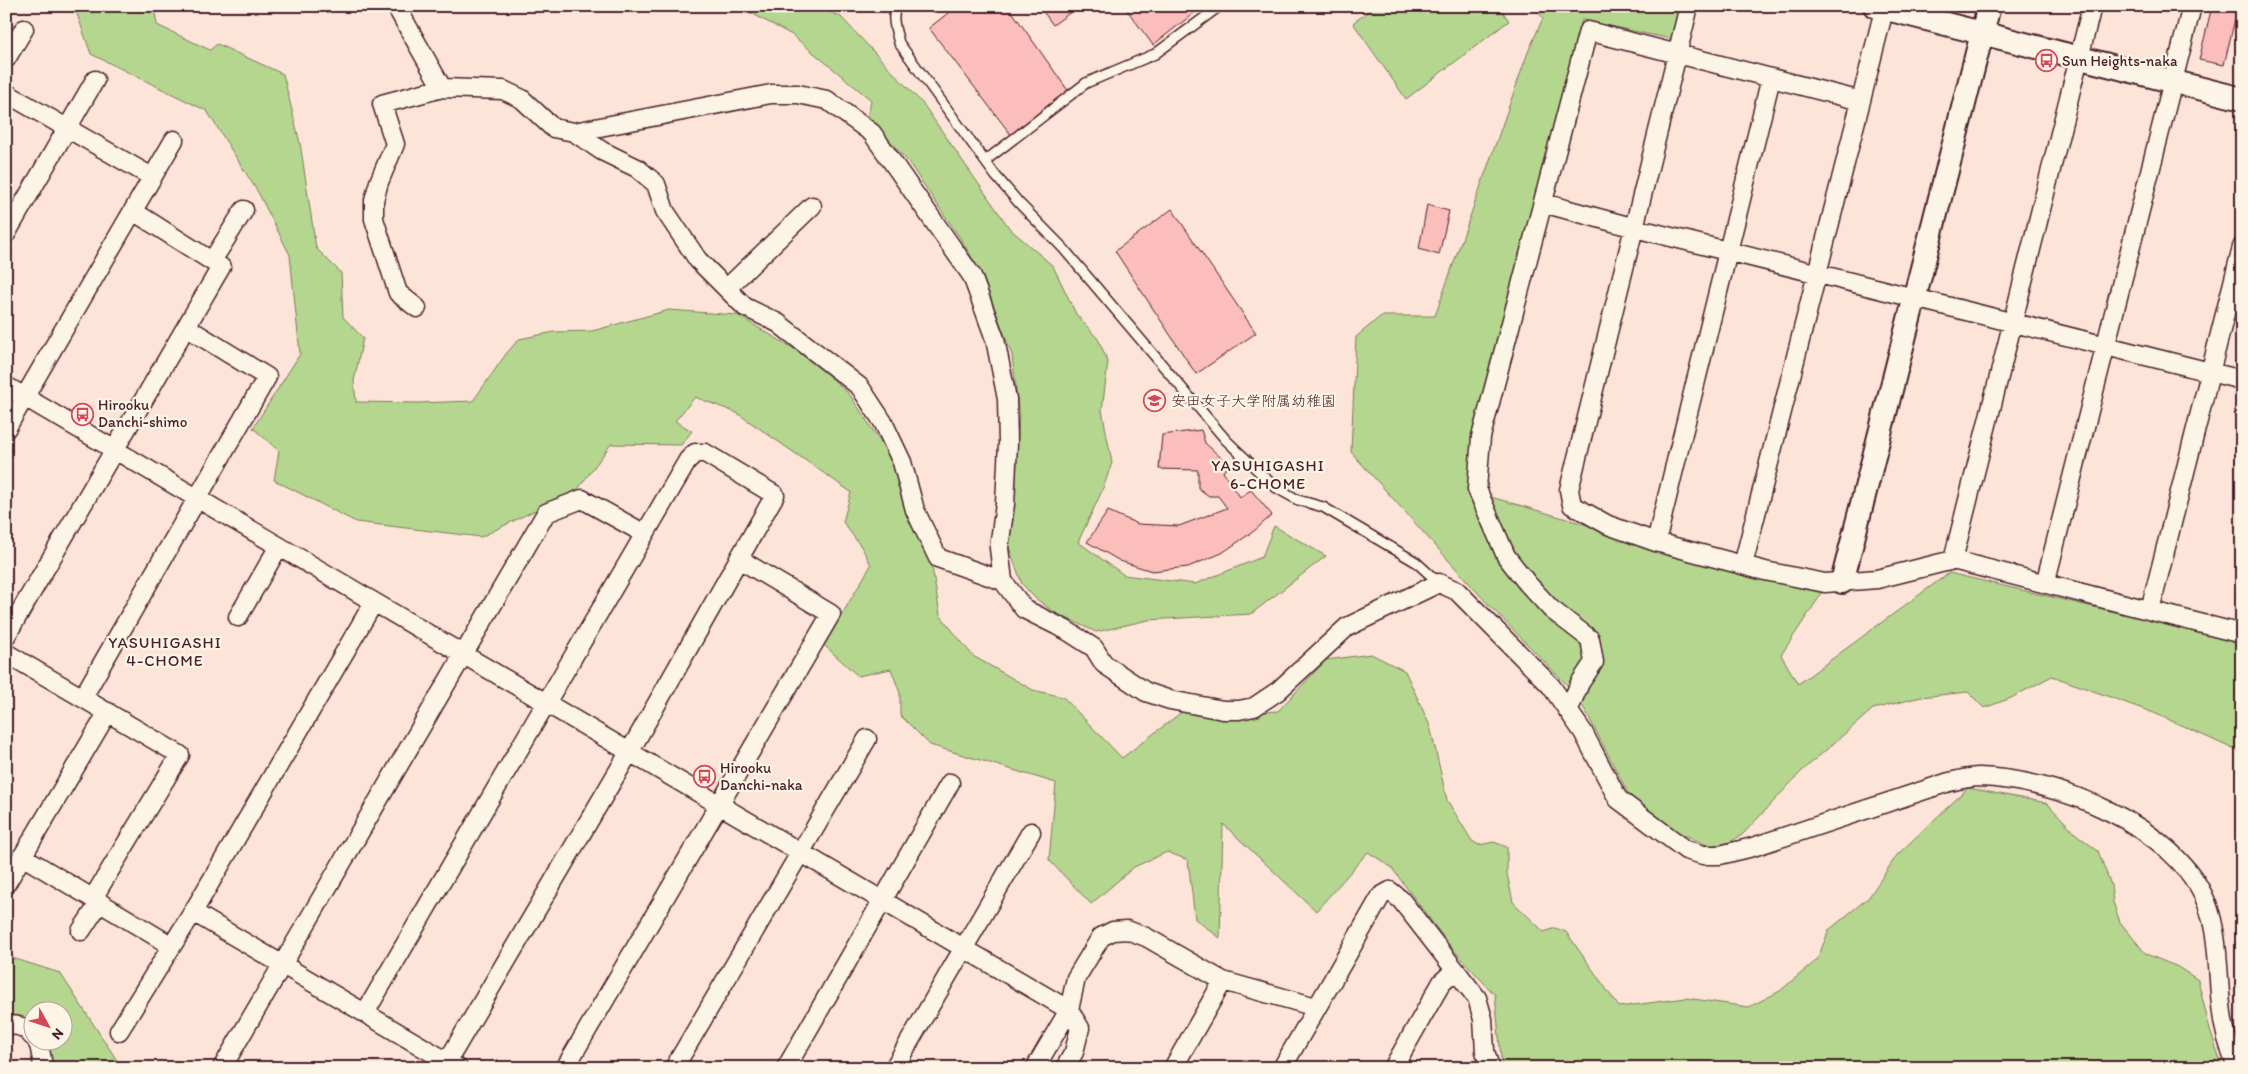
<svg xmlns="http://www.w3.org/2000/svg" width="2248" height="1074" viewBox="0 0 2248 1074" font-family="Itim,'Klee One',sans-serif">
<rect width="100%" height="100%" fill="#fce4d8"/>
<filter id="ink" filterUnits="userSpaceOnUse"><feTurbulence type="fractalNoise" baseFrequency=".02" numOctaves="2"/><feDisplacementMap in="SourceGraphic" scale="10" xChannelSelector="R" yChannelSelector="G"/><feConvolveMatrix kernelMatrix="1 2 1 2 8 2 1 2 1" color-interpolation-filters="sRGB"/></filter>
<g filter="url(#ink)">
<path fill="#b4d68f" stroke="#7f7a5d" d="M67,6h87l3,19 53,25 7,-6 66,30 17,69 16,105 25,25 2,44 20,21 -9,43 2,21 62,1 55,-2 33,-47 13,-15 35,-7 38,-1 77,-21 68,5 59,35 37,29 17,16 45,69 19,56 18,47 8,48 33,41 60,34 30,7 59,61 61,-47 46,4 49,-4 48,-51 45,-6 34,17 25,55 17,74 25,41 7,4 15,-3 13,5v27l6,28 31,30 11,-4 11,4 53,75 67,-9 63,9 31,-16 37,-31 12,-30 40,-33 28,-42 71,-67 79,15 29,31 22,17 13,34 2,17 7,20 26,32 32,13 20,13 12,50 13,38h-721l-7,-73 -45,-49 -59,-79 -23,-15 -52,59 -93,-87 -3,114 -25,-19 -7,-59 -21,-8 -33,15 -43,37 -42,-44 7,-77 -126,-38 -30,-30v-22l-9,-24 -33,7 -34,-31 47,-80 -9,-17 -19,-26 8,-30 -114,-79 -42,-16 -20,24 17,10 -11,14 -70,-1 -33,45 -97,48 -125,-15 -82,-42 5,-29 -26,-23 47,-74 -10,-99 -31,-61 -52,-83 -116,-57 -14,-40z
M767,6h44l29,10 83,88 87,125 43,37 23,48 22,25 10,23 -6,48 10,53 -10,28 -24,51 46,33 71,9 67,-27 12,-31 52,30 -75,58 -103,6 -52,12 -42,-20 -19,-14 -13,-14 -14,-39 6,-39 5,-90 -7,-61 -30,-81 -22,-36 -51,-75 -41,-47 3,-16 -79,-65 -43,-23z
M1375,6h124l10,15 -103,78 -53,-76z
M1533,6h146l-8,33 -89,-19 -115,470 355,103 -41,62 17,29 151,-111 293,69v111l-88,-40 -102,-37 -41,22 -27,10 -16,-16 -47,5 -48,12 -71,62 -60,64 -14,8 -19,3 -42,-19 -37,-30 -45,-87 -17,-24 -82,-84 -135,-150 5,-115 25,-21h54l93,-264 15,-34z
M6,956l54,17 62,95h-69l-7,-26h16v-30h-30v15l-26,-11z"/>
<path fill="#fbbebb" stroke="#4a1f2b" d="M957,6h51l61,86 -57,44 -83,-108z
M1039,6h40l-26,19z
M1124,6h79l-50,39z
M2212,6h26l-14,59 -25,-5z
M1427,205l22,6 -10,44 -20,-6z
M1172,209l84,124 -60,41 -81,-123z
M1201,430l4,13 24,22 -6,7 17,25 11,-7 21,25 -18,16 -32,22 -34,14 -36,4 -32,-10 -33,-19 21,-31 30,13 41,2 48,-18 -9,-12h-9l-11,-8v-18l-39,-1 3,-34z"/>
<g fill="none" stroke-linecap="round" stroke-linejoin="round">
<defs>
<path id="service" d="M896,6c-5,12 0,25 3,37l96,132 24,28 44,45 163,192 49,47 23,13 25,7 93,55 23,21
M985,161l101,-78 69,-29 65,-48"/>
<path id="minor" d="M396,6l46,82 61,2 19,9 31,29 21,4 197,-38h27l29,6 45,33 100,143 23,63 12,60 1,44 -3,61 -6,44 4,33 21,28 42,21 28,18 10,16 42,28 24,8 53,10h16l15,-3 24,-16 69,-64 92,-44 18,8 94,95 32,46 35,67 68,51 17,5h17l33,-8 196,-65c10,-2 21,-5 30,-5 78,2 198,49 228,127 13,34 10,74 15,109 2,19 8,37 15,55
M1689,6l-120,484 3,15 36,20 48,17 109,29 60,12 52,-4 76,-19 289,74
M6,59l18,-30
M6,93l146,84
M574,132l28,19 35,17 19,16 9,27 33,49 47,47 33,16 82,64 23,35 19,40 13,48 23,48 65,23
M1543,203l92,25 607,152
M6,234l89,-154
M212,261l32,-51
M727,288l85,-82
M417,308l-19,-15 -24,-74v-19l5,-18 16,-38 -13,-40 60,-16
M6,386l1063,624 11,18 -6,24 -9,16
M6,429l168,-289
M1656,542l115,-464
M1953,560l139,-554
M1743,565l142,-559
M2045,584l147,-578
M374,602l-181,310 265,156
M2150,610l92,-363
M238,617l41,-71
M6,636l215,-369 -88,-56
M6,653l174,102 -87,143
M83,697l184,-320 -81,-50
M1568,711l12,-28 14,-21 -4,-23 -39,-30 -24,-26 -21,-27 -29,-67 4,-52 107,-406 273,70
M22,856l150,90
M6,884l102,-172
M81,931l19,-29
M365,1013l323,-553 7,-7h10l70,42 -145,256 -183,311
M6,1025c12,0 19,1 26,11
M119,1031l74,-119
M37,1042c4,5 4,18 7,26
M222,1068l324,-555 36,-14 63,35
M565,1068l266,-454 -92,-55
M674,1068l193,-329
M786,1068l164,-285
M894,1068l137,-236
M1035,1068l34,-58 7,-32 25,-41 12,-6 14,-1 19,7 77,44 93,26
M1173,1068l50,-87
M1282,1068l99,-172 9,-5 11,9 76,98 6,21 2,32 5,17
M1393,1068l49,-86 13,-12"/>
<path id="tertiary" d="M1875,6l367,93
M1842,582l147,-576"/>
</defs>
<use href="#service" stroke="#4a1f2b" stroke-width="12"/>
<use href="#minor" stroke="#4a1f2b" stroke-width="21"/>
<use href="#tertiary" stroke="#4a1f2b" stroke-width="26"/>
<use href="#service" stroke="#fcf5e5" stroke-width="9"/>
<use href="#minor" stroke="#fcf5e5" stroke-width="18"/>
<use href="#tertiary" stroke="#fcf5e5" stroke-width="22"/>
</g>
</g>
<defs>
<symbol id="bus-ring" viewBox="-11 -11 22 22"><circle r="9.5" fill="#fcf5e5" stroke="#d1495b" stroke-width="1.5"/><path d="M-5-6H5V4H4V6H2V4H-2V6H-4V4H-5ZM-3.5-4V0h7V-4ZM-3.5 1.2v1.5H-2V1.2ZM2 1.2v1.5H3.5V1.2Z" fill="#d1495b"/></symbol>
<symbol id="school-ring" viewBox="-11 -11 22 22"><circle r="9.5" fill="#fcf5e5" stroke="#d1495b" stroke-width="1.5"/><path d="M0-5L7-2L0 1L-7-2ZM-4 1L0 2.5L4 1V4Q0 6-4 4Z" fill="#d1495b"/></symbol>
</defs>
<g fill-rule="evenodd">
<use href="#bus-ring" x="2034" y="48" width="25" height="25"/>
<use href="#school-ring" x="1142" y="388" width="25" height="25"/>
<use href="#bus-ring" x="70" y="402" width="25" height="25"/>
<use href="#bus-ring" x="692" y="764" width="25" height="25"/>
</g>
<g text-anchor="middle" stroke-width="4.5" stroke-linejoin="round" paint-order="stroke">
<g font-size="15" fill="#4a1f2b" stroke="#fcf5e5" text-anchor="start">
<text x="2062" y="66">Sun Heights-naka</text>
<text x="1171" y="406">安田女子大学附属幼稚園</text>
<text x="98" y="410">Hirooku<tspan x="98" dy="17">Danchi-shimo</tspan></text>
<text x="720" y="773">Hirooku<tspan x="720" dy="17">Danchi-naka</tspan></text>
</g>
<g font-size="16" letter-spacing="1" fill="#4a1f2b" stroke="#fcf5e5">
<text x="1268" y="471">YASUHIGASHI<tspan x="1268" dy="18">6-CHOME</tspan></text>
<text x="165" y="648">YASUHIGASHI<tspan x="165" dy="18">4-CHOME</tspan></text>
</g>
</g>
<rect width="2248" height="1074" fill="none" stroke="#fcf5e5" stroke-width="25"/>
<rect x="12" y="12" width="2223" height="1049" fill="none" stroke="#4a1f2b" stroke-width="2" filter="url(#ink)"/>
<g transform="translate(48 1026) rotate(130)"><circle r="24" fill="#fcf5e5" stroke="#b59f9b"/>
<path d="M0-4L9 19L0 12L-9 19Z" fill="#d1495b"/>
<text y="-8" font-size="14" font-weight="bold" text-anchor="middle" fill="#4a1f2b">N</text>
</g>
</svg>
